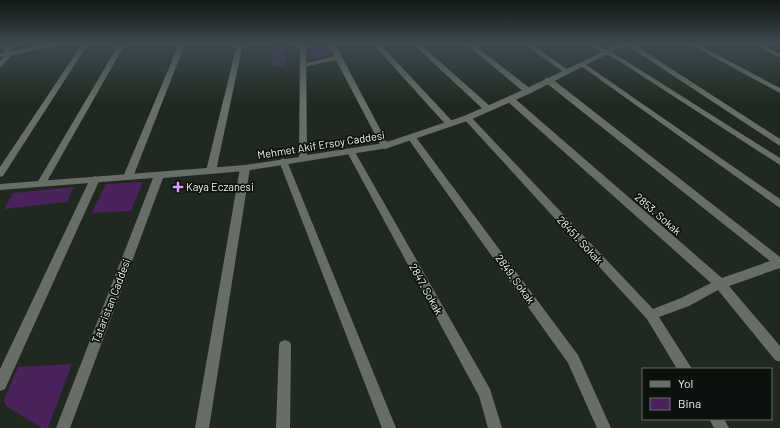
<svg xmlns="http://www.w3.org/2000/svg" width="780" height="428" viewBox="0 0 780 428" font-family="Barlow,sans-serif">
<rect width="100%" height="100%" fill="#202920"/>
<path fill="#4a235c" d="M309,44h18l5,11 -22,5z
M286,45l-1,21 -14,1 2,-21z
M143,182l-12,29 -39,2 14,-29z
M74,187l-7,15 -63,7 9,-16z
M72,364l-24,64h-6l-36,-22 -2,-6 14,-33z"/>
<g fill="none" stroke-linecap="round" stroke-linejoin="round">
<path fill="#686d68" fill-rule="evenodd" d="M5,44h6l1,7 38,-7h14l-52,11 -10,11 -2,1v-6l4,-5 -4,1v-4l5,-1z
M82,44h6l-85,132 -3,1v-10z
M119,44h6l-80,141h-6l-2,-2z
M179,44h6l-52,133 -5,3 -3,-1 -2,-2z
M237,44h6l-27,127 -5,3 -5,-3z
M328,44h6l8,13 47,89 -1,2 -3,1 -4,-3 -45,-86 -33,7 -3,-2 34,-9z
M373,44h7l73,78v4h-6z
M413,44h7l71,63v4h-6z
M466,44h7l58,45v4h-6z
M524,44h7l40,28 -6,1z
M587,44h8l28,15 157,99v7l-161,-104z
M625,44h8l147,95v7z
M689,44h8l83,44v5z
M753,44h8l19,9v5z
M581,64h4l195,135v9l-199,-142z
M545,78h6l229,179v11l-51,18 51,60v16l-5,-2 -57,-70 -29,16 -30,11 33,52h-15l-30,-50 -184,-201 1,-2h6l183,193 28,-11 30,-15 -204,-182v-4h6l209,181 48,-17 -225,-179z
M412,135l3,1 163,219 33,73h-14l-29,-65 -159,-223 -1,-2z
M351,149l4,3 135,237 12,39h-14l-9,-32 -132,-244z
M283,158l4,3 109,267h-14l-103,-267z
M245,165l5,3 -41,260h-14l45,-260z
M95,176l5,3 -95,210 -5,2v-22l90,-190z
M285,340l5,2 1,4 -1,82h-14l3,-82 1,-4z
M709,419h15l5,9h-15z"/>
<path fill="#686d68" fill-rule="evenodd" d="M300,44h6l1,111 77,-12 80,-27 61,-27 94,-45h8l-96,49 -61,27 -82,28 -143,23 -82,7 -93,250h-14l97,-250 -153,12v-6l245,-19 54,-8z"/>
</g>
<linearGradient id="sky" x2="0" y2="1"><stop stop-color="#121712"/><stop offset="0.42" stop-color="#3c494e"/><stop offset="1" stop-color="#3c494e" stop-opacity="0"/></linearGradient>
<rect width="780" height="104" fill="url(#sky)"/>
<path fill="#d89af8" stroke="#0d110d" stroke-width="1.5" d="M176 181h4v4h4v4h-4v4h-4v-4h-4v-4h4z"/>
<g text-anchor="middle" stroke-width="3.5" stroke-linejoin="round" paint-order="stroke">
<g font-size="11" fill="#eff5ef" stroke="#0d110d">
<text transform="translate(321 145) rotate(-9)" y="4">Mehmet Akif Ersoy Caddesi</text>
<text transform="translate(658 214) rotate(41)" y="4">2853. Sokak</text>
<text transform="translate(580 240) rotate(47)" y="4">28451. Sokak</text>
<text transform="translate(515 279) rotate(54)" y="4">2849. Sokak</text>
<text transform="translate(426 289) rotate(61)" y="4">2847. Sokak</text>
<text transform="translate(111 301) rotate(-69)" y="4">Tataristan Caddesi</text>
</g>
<g font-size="11" fill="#eff5ef" stroke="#0d110d" text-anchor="start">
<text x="186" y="191">Kaya Eczanesi</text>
</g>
</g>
<rect x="642" y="368" width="130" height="52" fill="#0d110d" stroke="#676c67"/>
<rect x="650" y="381" width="20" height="6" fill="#686d68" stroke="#676c67"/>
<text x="678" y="388" font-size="12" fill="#eff5ef">Yol</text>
<rect x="650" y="398" width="20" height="12" fill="#4a235c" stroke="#676c67"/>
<text x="678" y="408" font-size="12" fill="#eff5ef">Bina</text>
</svg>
